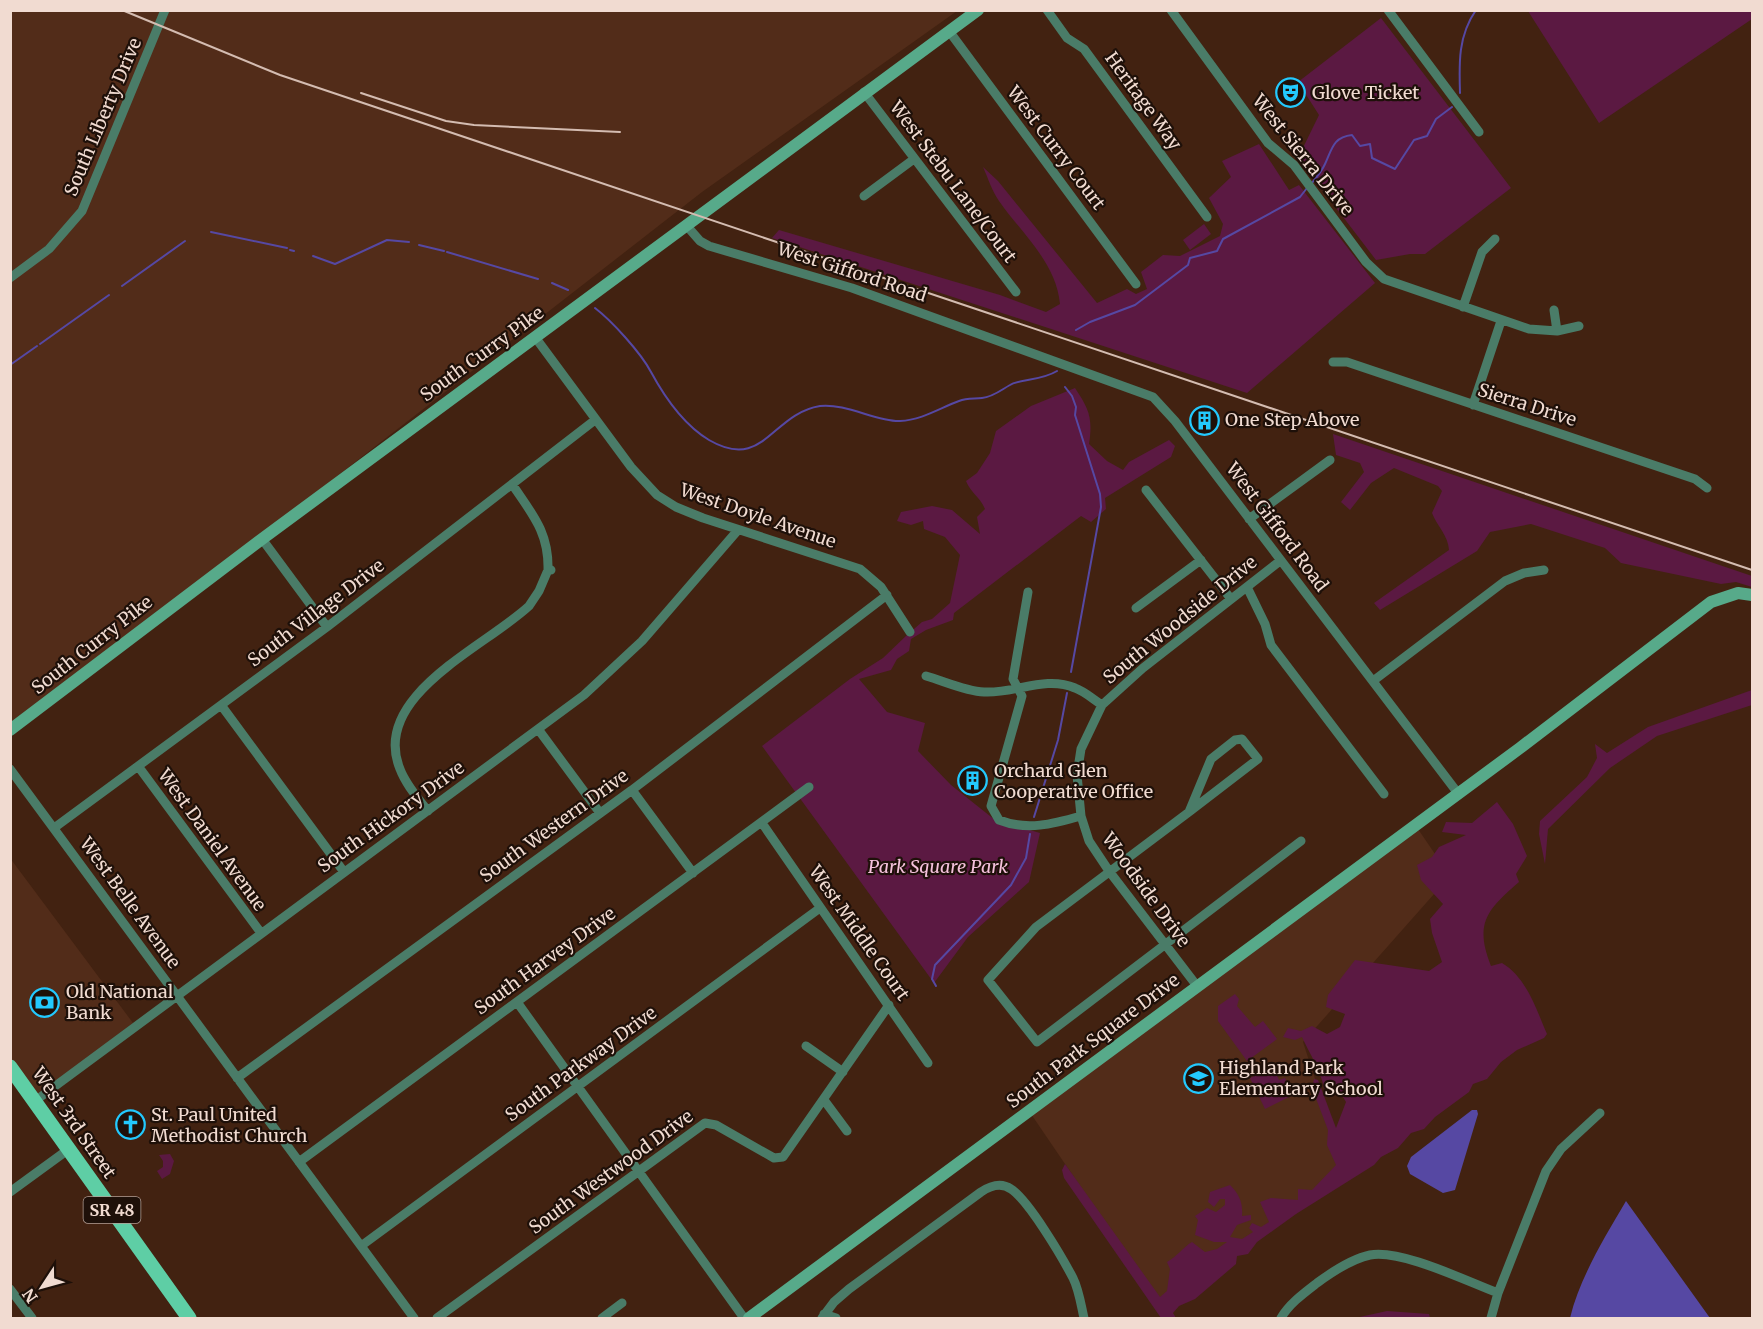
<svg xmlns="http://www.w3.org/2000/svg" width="1763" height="1329" viewBox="0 0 1763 1329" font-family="Merriweather,serif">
<rect width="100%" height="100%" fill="#422211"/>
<path fill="#522c19" d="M11,11h946l-255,181 -691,538z
M1418,829l32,47 -147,166 41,126 -185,134 -128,-188z
M10,858l123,165 -95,74 -27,-37z"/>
<path fill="#5b1942" d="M1752,10v9l-153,104 -71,-112z
M1381,18l130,170 -86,66h-15l-34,6 -78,-102 21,-43 -21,-33z
M1259,144l30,46 10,-5 76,98 -128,110 -475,-155 7,-8 221,65 46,17 14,-8c-4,-42 -38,-70 -61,-103 -7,-10 -11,-23 -16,-34l15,14 99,122 30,-14 9,5 11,-5 -6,-17 22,-17 17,1 40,-20 3,-12 -14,-26 22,-21 -9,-16z
M1204,224l7,10 -21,16 -7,-10z
M1075,388c14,21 18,30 14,56l18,17 16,9 6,-8 40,-22 6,6 -4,11 -66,41 1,11 -15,13 -10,-6 -127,97 -1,7 -27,10 -15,9 -2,12 -12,8 -6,11 -32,9 28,33 38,11 -7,28 33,34 44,35 45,13 -11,49 -61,55 -34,46 -172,-237 88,-67 33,-21 24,-23 15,-13 10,-3 18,-16 10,-48 -15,-18 -21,-8 -1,-8 -12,4 -14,-4 4,-9 31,-6 20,4 28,24 -3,-17 8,-8c-5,-12 -15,-17 -19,-28l11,-8 13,-20 6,-22 35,-25z
M1333,434l419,142v11l-16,-5 -15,2 -100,-21 -16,-15 -74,-24 -41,8 -13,19 -97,59 -6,-7 75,-53c-1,-15 -12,-24 -17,-37l10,-22 -4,-5 -44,-18 -23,15 -21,27 -9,-8 23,-30 -4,-9 -24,-8z
M1752,690v15l-95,31 -47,32 -62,61 -3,35 -6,-30 1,-13 47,-44 10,-19 -2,-14 12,9 41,-26z
M1497,802l16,22 14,32 -11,18 3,8c-32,28 -45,41 -28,84l11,-3c25,15 34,46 45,71l-3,4 -27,12 -16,12 -14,17 -14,5 -4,8 -34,25 -11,12 -13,4 -13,15 -17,9 -7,8 -78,49 -39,28 -9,12 -11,2 -1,8 -41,35 -16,7 -6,7 3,5h-15l-97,-140 -2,-8 3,-6 95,133 7,-6 3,-22 -3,-7c11,-6 16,-15 25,-20l13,10 12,-3 10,-7h-13l-19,-7 3,-15 -3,-4 12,-8 9,4 9,-7v-6h-5l-6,8 -6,-5 2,-10 20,-7c9,9 13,17 12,31l9,-1v5l-14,5 -7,12 12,2 11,-7 -4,-4 3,-5 9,4 8,-5 -9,-20 11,-4 27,2v-11l14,1 24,-25 -9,-20 1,-15 -16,-42 2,-9 4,1 18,48 10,-26 -9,-15 -13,2c-3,-19 -14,-34 -22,-52l-7,3 -12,-3 5,-9 13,3 11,-5 15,8 13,-7 5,-13 -19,-7 2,-12 27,-35 74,11 13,-9 -10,-29 -2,-14 13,-15 -22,-24 -4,-15 15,-8 7,-10 27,-12 -24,-3 4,-10 26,1z
M1235,994l4,5 -2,7 18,21 8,-6 14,18 -30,22 -29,-40v-15z
M1273,1067l6,13 6,-2 8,17 -28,14 -15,-31z
M170,1154l4,7 -4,13 -8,5 -5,-8 6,-4v-6l-4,-6z
M1387,1311l42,3 1,4h-75z"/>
<path fill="#5648a3" d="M1472,1110h5l1,4 -23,76 -12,3 -33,-19 -3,-8 4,-9z
M1626,1201l84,117h-140c10,-41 35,-81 56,-117z"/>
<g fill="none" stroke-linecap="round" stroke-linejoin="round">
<path stroke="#5648a3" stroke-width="2" d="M1460,93c-1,-30 -2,-57 16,-83
M1311,184c5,-6 11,-13 14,-20 7,-15 8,-27 27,-29l8,11 10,-2 2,14 23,11 19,-29 13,-4 9,-17 16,-12
M211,232l76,16
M419,245l25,6
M290,250l4,1
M447,252l91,27
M313,256l22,8 52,-24 22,2
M552,283l16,7
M122,286l63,-45
M595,308c17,13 46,45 56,64 13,24 33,53 58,68 55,32 62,-26 111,-34 26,-3 57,16 80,15 22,-1 40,-13 59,-20 8,-3 15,-2 23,-3 11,-1 19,-8 28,-13 9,-6 31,-4 47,-14
M1076,330l14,-8 45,-17 53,-40 2,-7 27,-7 6,-12 77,-42 7,-9
M40,344l69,-49
M10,365l27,-19
M1065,387l7,9 4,11 -1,8 25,79 1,13 -30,165
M1034,817l24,-77 9,-47
M936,986l-4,-7 3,-14 76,-80 15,-27 4,-24"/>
<path stroke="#4a7c68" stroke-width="9" d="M1047,10l20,28 17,11 123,168
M1171,10l97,133 26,22 72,97 18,17 145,50 28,2 22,-5
M1388,10l91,122
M949,31l187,253
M864,92l152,200
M864,196l50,-37
M686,225l14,16 9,5 143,42 301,109 22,24 282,371
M10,278l39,-29 33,-38 83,-201
M1463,307l19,-55 13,-13
M1554,310l3,21
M535,337l96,130 26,28 19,12 27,11 157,51 21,18 29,45
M1333,362h14l348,117 12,9
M1473,405l28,-84
M512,484c20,30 37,48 36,86h3
M1146,490l85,109
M1249,519l81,-59
M262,539l65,88
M1247,587l18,37 6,21 113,149
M1028,592l-15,87 9,17 -31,110 8,14c28,11 54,4 82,-4
M1136,608l65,-48
M926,676c18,5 39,15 58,16 31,2 61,-17 91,-4 9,3 18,11 27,17
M1373,681l132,-100 19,-8 20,-3
M221,705l123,167
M538,729l62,84
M138,766l123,167
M10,769l404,549
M632,790l61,83
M428,811c-10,-13 -22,-26 -28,-42 -30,-73 85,-122 129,-163l10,-15 9,-21
M1189,812l69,-53 -16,-20 -7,1 -24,19 -22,53 -153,115 -48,53 49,62 264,-201
M762,823l166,240
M54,828l273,-201 268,-207
M1197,986l-88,-115 -20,-30 -8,-25 -4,-41 4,-26 21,-44 41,-37 137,-107
M517,1002l227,316
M806,1046l37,26
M237,1078l395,-288 255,-195
M824,1100l23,31
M35,1101l549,-406 58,-54 96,-111
M299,1162l510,-375
M10,1192l59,-43
M361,1246l459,-338
M10,1289l22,29
M824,1314l12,4
M437,1318l268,-195 11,2 58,33 9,-1 106,-152
M602,1318l20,-15
M822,1318l12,-16 15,-13 132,-97c9,-6 20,-10 30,-3 18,12 51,68 62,89 6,12 8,27 11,40
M1281,1318c8,-14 23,-25 36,-35 15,-11 34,-24 53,-28 31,-6 96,26 128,38
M1491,1318l7,-25 48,-122 15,-22 39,-36"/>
<path stroke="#57aa8a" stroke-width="12" d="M10,730l252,-191 716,-529
M749,1318l771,-570 191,-146 27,-9 14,2"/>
<path stroke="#5ecea5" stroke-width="15" d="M10,1067l179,251"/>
<path stroke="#d4bcb1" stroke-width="2" d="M122,10l158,65 1472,495
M361,93l85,28 28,4 146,7"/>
</g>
<defs>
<symbol id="theatre-ring" viewBox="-11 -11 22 22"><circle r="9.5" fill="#1e1009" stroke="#23c9fe" stroke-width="1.5"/><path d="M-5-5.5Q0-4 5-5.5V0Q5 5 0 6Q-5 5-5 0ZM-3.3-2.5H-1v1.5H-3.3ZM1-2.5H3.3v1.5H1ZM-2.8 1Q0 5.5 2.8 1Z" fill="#23c9fe"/></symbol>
<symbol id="building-ring" viewBox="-11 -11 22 22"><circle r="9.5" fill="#1e1009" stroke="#23c9fe" stroke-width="1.5"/><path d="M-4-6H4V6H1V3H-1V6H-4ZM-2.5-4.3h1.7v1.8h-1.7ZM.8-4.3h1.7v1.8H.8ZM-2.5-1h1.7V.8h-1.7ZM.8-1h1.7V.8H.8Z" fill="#23c9fe"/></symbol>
<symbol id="bank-ring" viewBox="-11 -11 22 22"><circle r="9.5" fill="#1e1009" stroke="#23c9fe" stroke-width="1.5"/><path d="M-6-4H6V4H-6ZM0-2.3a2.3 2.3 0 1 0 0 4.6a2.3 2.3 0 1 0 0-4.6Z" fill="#23c9fe"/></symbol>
<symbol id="school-ring" viewBox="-11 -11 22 22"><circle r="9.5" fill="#1e1009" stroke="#23c9fe" stroke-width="1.5"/><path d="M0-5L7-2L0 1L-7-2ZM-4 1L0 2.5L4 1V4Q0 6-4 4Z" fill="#23c9fe"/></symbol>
<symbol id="church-ring" viewBox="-11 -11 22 22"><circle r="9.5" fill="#1e1009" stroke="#23c9fe" stroke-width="1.5"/><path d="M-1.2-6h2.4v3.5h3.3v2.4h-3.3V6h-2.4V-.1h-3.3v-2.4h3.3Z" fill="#23c9fe"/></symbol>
</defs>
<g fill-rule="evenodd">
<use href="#theatre-ring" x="1274" y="76" width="33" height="33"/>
<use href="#building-ring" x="1188" y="404" width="33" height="33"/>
<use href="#building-ring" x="956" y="764" width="33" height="33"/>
<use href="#bank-ring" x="28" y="986" width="33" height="33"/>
<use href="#school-ring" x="1182" y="1062" width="33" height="33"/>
<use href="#church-ring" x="114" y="1108" width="33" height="33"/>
</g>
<g text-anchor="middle" stroke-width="4.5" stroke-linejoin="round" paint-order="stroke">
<rect fill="#1e1009" stroke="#b29e95" stroke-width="1.5" x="83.5" y="1197" width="57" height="26" rx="4.5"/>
<g font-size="16" font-weight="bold" fill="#f1dbd1">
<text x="112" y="1216">SR 48</text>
</g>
<g font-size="18" fill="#f1dbd1" stroke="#1e1009" text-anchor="start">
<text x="1312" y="99">Glove Ticket</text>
<text x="1225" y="426">One Step Above</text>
<text x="994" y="777">Orchard Glen<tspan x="994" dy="21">Cooperative Office</tspan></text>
<text x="66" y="998">Old National<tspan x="66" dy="21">Bank</tspan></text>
<text x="1219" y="1074">Highland Park<tspan x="1219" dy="21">Elementary School</tspan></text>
<text x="151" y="1121">St. Paul United<tspan x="151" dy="21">Methodist Church</tspan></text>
</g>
<g font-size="18" fill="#f1dbd1" stroke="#1e1009">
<text transform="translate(1143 101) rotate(54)" y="6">Heritage Way</text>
<text transform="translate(103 117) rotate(-67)" y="6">South Liberty Drive</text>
<text transform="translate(1056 148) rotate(53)" y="6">West Curry Court</text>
<text transform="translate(1303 155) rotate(51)" y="6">West Sierra Drive</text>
<text transform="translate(953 182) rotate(53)" y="6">West Stebu Lane/Court</text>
<text transform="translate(852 272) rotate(18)" y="6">West Gifford Road</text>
<text transform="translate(482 354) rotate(-36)" y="6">South Curry Pike</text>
<text transform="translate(1527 405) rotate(18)" y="6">Sierra Drive</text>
<text transform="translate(758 516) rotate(19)" y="6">West Doyle Avenue</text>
<text transform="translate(1277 527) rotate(53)" y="6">West Gifford Road</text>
<text transform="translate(316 613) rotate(-37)" y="6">South Village Drive</text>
<text transform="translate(1180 620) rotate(-39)" y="6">South Woodside Drive</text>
<text transform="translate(92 645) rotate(-38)" y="6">South Curry Pike</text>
<text transform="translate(391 817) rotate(-36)" y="6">South Hickory Drive</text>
<text transform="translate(554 826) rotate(-36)" y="6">South Western Drive</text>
<text transform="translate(212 840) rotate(54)" y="6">West Daniel Avenue</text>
<text transform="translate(1146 890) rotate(54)" y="6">Woodside Drive</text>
<text transform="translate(130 903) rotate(54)" y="6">West Belle Avenue</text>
<text transform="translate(859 933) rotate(55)" y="6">West Middle Court</text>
<text transform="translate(545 961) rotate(-36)" y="6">South Harvey Drive</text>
<text transform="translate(1093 1041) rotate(-37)" y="6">South Park Square Drive</text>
<text transform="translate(581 1064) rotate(-36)" y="6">South Parkway Drive</text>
<text transform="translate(74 1123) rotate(55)" y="6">West 3rd Street</text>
<text transform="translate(611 1172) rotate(-36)" y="6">South Westwood Drive</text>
</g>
<g font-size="18" font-style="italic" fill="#f5c1dc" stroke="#1e1009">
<text x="938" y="873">Park Square Park</text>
</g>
</g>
<rect width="1763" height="1329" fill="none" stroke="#f1dbd1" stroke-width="24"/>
<g transform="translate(42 1287) rotate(234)" stroke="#1e1009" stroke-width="4.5" paint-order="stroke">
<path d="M0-4.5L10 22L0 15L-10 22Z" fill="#f1dbd1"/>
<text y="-9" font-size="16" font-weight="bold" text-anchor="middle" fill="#f1dbd1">N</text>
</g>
</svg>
